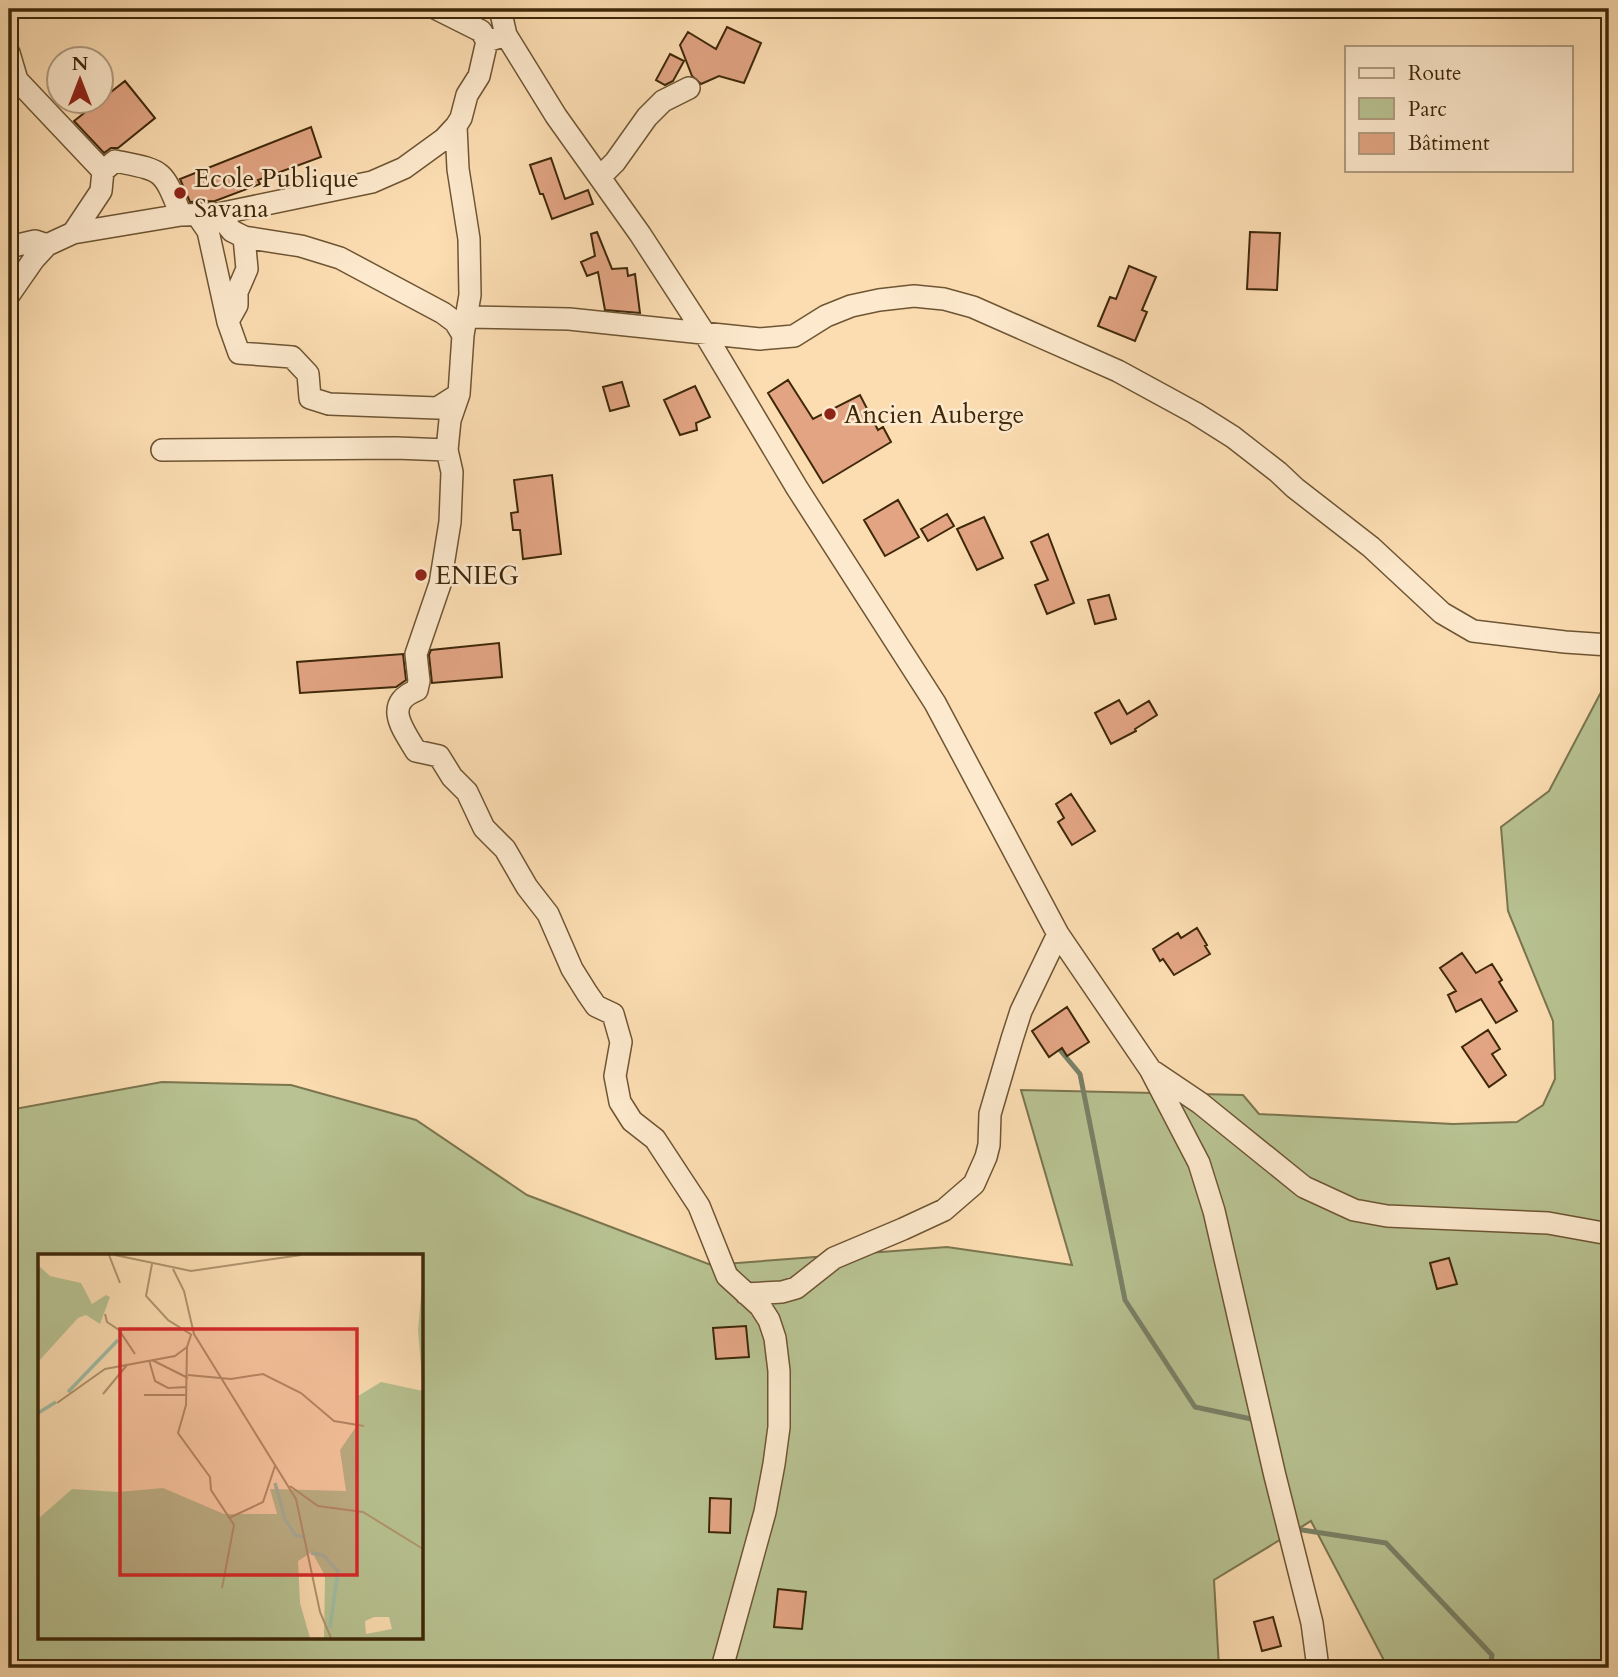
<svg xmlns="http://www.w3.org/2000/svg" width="1618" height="1677" viewBox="0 0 1618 1677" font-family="Cardo,serif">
<rect width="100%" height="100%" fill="#fcddb2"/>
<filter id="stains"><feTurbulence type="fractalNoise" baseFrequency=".00286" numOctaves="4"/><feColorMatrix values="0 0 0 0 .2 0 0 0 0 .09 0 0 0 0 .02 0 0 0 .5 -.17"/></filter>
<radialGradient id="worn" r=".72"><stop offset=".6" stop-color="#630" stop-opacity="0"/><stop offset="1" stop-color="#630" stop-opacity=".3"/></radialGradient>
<path fill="#b8c292" stroke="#7b754e" stroke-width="2" fill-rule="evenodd" d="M1609,677v991h-221l-77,-147 -97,59 5,88h-1210v-558l153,-28 129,3 125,35 111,75 184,70 236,-18 125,18 -51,-175 222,5 16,19 194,10 64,-2 26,-17 12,-26 -2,-58 -45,-110 -7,-84 48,-36zM40,1255h382v382h-382z"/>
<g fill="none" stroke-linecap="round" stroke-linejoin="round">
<path stroke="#798167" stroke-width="5" d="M1060,1050l20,24 45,226 70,107 61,13
M1296,1529l90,14 106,112 -2,13"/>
</g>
<path fill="#e2a483" stroke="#3e2809" stroke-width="2" d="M727,27l34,16 -17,40 -25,-7 -18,8 -9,-8 -12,-31 8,-13 28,17z
M670,54l14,7 -11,20 -8,4 -9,-5z
M125,81l30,37 -37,30h-7l-7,5 -30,-32z
M311,127l10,30 -63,23 2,4 -45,17 -25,1 -10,-23z
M551,158l14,41 23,-9 5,14 -41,15 -9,-25h-3l-10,-29z
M597,232l15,37 15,-1 1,8 7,-2 5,39 -35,-3 -7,-38 -11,4 -6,-14 14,-6 -4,-22z
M1250,232l30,1 -3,57 -30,-1z
M1129,266l27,11 -14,33 5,2 -12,29 -37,-15 12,-29 6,2z
M788,380l25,39 47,-24 18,35 5,-3 8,15 -68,41 -55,-90z
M622,382l7,24 -19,5 -7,-24z
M695,386l15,31 -14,6 1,7 -17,5 -16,-35z
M552,475l9,79 -38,5 -3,-29h-7l-2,-17 7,-1 -4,-32z
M898,500l21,37 -34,19 -21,-36z
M947,514l7,12 -26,15 -7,-12z
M984,517l19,41 -26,12 -20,-41z
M1048,534l26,69 -27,11 -12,-29 13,-5 -17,-38z
M1109,595l7,24 -21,5 -7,-24z
M499,643l3,34 -70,6 -3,-28 2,-5z
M403,654l3,26 -10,7 -96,6 -3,-31z
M1119,700l8,14 22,-13 8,14 -22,14 1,2 -25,13 -16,-31z
M1071,794l24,37 -23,14 -14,-23 6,-4 -8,-14z
M1197,928l10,17 -2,1 5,8 -36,21 -11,-16 -3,2 -7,-12 25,-16 3,5z
M1462,953l14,20 16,-9 10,16 -3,2 18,29 -21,12 -15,-24 -25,13 -8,-17 8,-4 -16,-23z
M1067,1007l22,35 -22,14 -5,-8 -13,9 -17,-26z
M1488,1030l12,19 -8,5 14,21 -17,12 -27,-40z
M1449,1258l8,26 -20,5 -7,-26z
M746,1326l3,31 -33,2 -3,-31z
M710,1498l21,1 -1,34 -21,-1z
M778,1589l28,3 -4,37 -28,-2z
M1273,1617l8,29 -19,5 -8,-29z"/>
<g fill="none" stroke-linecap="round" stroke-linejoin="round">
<defs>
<path id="minor" d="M437,9l44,22 6,10 13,-4
M500,9l6,26 50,81 84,118 65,100 92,154 138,215 123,231 92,135 49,94 15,48 61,265 37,147 6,45
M487,41l-8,35 -12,19 -6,23 -5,8 2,43 11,70 1,56 -7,40 -4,59 -9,26 -3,30 5,22 -2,50 -10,62 -24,70 3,27 -2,9c-34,14 -15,38 -1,61l23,5 13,21 15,15 17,36 21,21 22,38 21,27 24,55 15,24 9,13 17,8 8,28 -6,34 5,26 12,19 23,18 44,67 28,70 33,30 9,14 6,18 4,33v56l-5,37 -9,48 -43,156
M9,53l8,27 86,91
M600,177l15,-15 32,-45 16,-16 26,-13
M218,214l14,17 12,6 57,9 39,12 103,55 12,9 8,13
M197,215l11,16 20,91 11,31 53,4 16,17 2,24 19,6 108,4 22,-14
M73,233l28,-42 2,-20 12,-10c49,10 47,7 66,54
M9,247l26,-6 12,4 26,-12 108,-18 37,-1 154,-32 32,-14 40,-29 12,-13
M9,295l25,-36 13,-14
M468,317l101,2 191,20 34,-3 32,-20 25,-10 28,-6 35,-4 30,3 29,8 145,64 77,42 38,24 45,35 17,16 76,59 71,66 31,18 92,11 44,3
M228,321l9,-16v-13l10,-23 -3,-32
M162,450l234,-2 51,2
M1154,1072l46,31 104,84 50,23 33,6 161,7 61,11
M746,1294l36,-2 14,-4 38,-30 69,-29 41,-19 30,-26 12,-27 3,-12 1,-31 22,-75 9,-28 37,-77"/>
</defs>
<use href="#minor" stroke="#6e5533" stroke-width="24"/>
<use href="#minor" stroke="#fde9cd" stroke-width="21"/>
</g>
<g fill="#8f2418" stroke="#fde9cd" stroke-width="2.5">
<circle cx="180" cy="193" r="7"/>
<circle cx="830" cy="414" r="7"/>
<circle cx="421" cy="575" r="7"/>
</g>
<g text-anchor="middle" stroke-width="5" stroke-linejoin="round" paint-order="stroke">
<g font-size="26" fill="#3e2809" stroke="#fde9cd" text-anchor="start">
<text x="194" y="187">Ecole Publique<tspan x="194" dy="30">Savana</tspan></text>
<text x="844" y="423">Ancien Auberge</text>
<text x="435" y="584">ENIEG</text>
</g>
</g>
<g transform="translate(38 1254)">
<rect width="385" height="385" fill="#fcddb2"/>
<path d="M0,11l12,11 31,7 11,21 14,-9 4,2 -10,27 -14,-9 -8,3 -40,44zM385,20v364h-99l1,-62 -13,-24 -14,9 2,42 10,35h-272v-119l34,-30 46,3 45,-4 61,26h53l-7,-25 76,2 -6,-41 18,-26v-28l23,-14 42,9 -5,-61zM336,363h15l3,12 -26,5 -1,-13z" fill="#b8c292" fill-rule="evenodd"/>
<path fill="none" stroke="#a0bda6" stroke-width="3.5" d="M30,138l50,-52M0,159l18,-11M237,229l10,36 10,16 8,2M273,299l12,2 15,16 -8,57"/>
<path fill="none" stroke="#b0956e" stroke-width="2" d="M71,1l11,28M77,1l76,16 110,-16M114,10l-6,32 22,24 24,15M135,15l11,22 10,43 102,165 24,113 11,26M67,60l2,8 12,8 16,24M153,81l-4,12 -1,58 -8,28 32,44 1,13 23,35 -12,63M111,106l6,21 13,7 19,-1M114,106l36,18M150,121l43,4 32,-5 38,19 33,28 30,5M65,140l24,-29M106,141h41M19,149l48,-34 70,-13 12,-9M252,232l28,20 45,6 60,37M191,264l34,-16 12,-36"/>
<path fill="#d62828" fill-opacity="0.15" stroke="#d62828" stroke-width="3.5" d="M82,75h237v246h-237z"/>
<rect width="385" height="385" fill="none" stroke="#3e2809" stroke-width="3.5"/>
</g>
<rect width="1618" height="1677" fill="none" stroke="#fcddb2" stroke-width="35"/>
<rect x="10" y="10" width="1597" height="1656" fill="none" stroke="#3e2809" stroke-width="3.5"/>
<rect x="18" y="18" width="1583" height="1642" fill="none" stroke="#3e2809" stroke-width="2"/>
<rect x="1345" y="46" width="228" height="126" fill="#fde9cd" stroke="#b19c7f" stroke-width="2"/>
<rect x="1359" y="68" width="35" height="10" fill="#fde9cd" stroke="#b19c7f" stroke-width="2"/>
<text x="1408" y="80" font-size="21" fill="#3e2809">Route</text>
<rect x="1359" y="98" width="35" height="21" fill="#b8c292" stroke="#b19c7f" stroke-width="2"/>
<text x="1408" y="116" font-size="21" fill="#3e2809">Parc</text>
<rect x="1359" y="133" width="35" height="21" fill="#e2a483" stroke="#b19c7f" stroke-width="2"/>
<text x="1408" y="150" font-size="21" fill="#3e2809">Bâtiment</text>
<g transform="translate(80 80)"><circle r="33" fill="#fde9cd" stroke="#b19c7f" stroke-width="2"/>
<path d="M0-5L12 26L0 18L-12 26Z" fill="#8f2418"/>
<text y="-10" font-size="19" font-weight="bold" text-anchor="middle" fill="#3e2809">N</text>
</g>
<rect width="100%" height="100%" filter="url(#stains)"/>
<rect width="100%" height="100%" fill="url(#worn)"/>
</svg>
